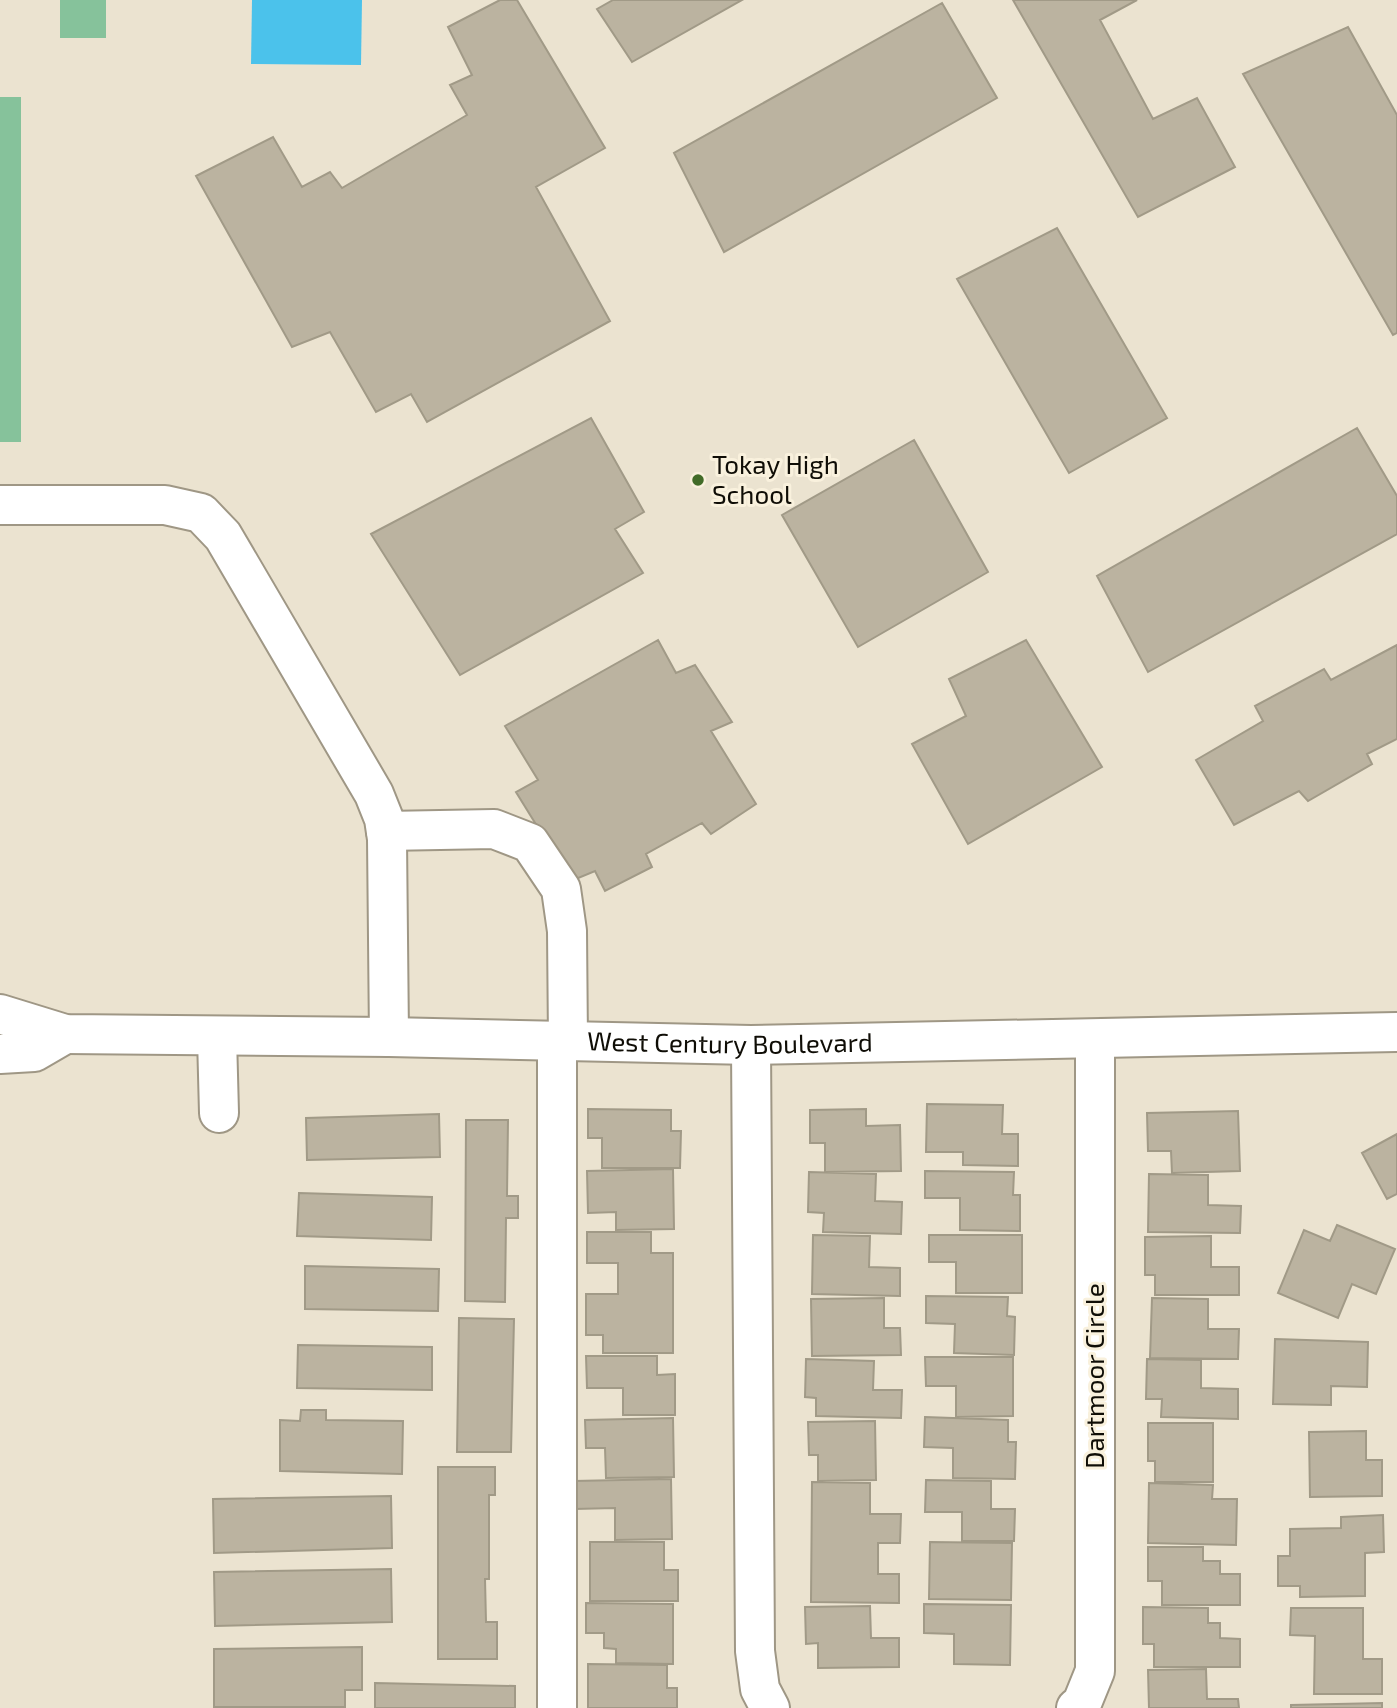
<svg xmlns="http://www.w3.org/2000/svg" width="1397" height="1708" viewBox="0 0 1397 1708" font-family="'Exo 2',sans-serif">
<rect width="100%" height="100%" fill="#ebe3d0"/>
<path fill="#86c29b" d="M60,0h46v38h-46z
M0,97h21v345h-21z"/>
<path fill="#4bc2eb" d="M252,0h110l-1,65 -110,-1z"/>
<path fill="#bbb3a0" stroke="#a19a87" stroke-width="2" d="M500,0h17l88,148 -69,39 74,134 -183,101 -16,-28 -35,18 -46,-80 -38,15 -96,-171 77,-39 29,50 28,-15 12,16 125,-73 -17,-30 22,-10 -24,-48z
M613,0h129l-110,62 -35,-53z
M1013,0h124l-37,20 53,99 44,-21 38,69 -97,50z
M942,3l55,95 -273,154 -50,-99z
M1348,27l49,88v218l-4,2 -150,-261z
M1057,228l110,190 -98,55 -112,-194z
M591,418l53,94 -29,17 28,44 -183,102 -89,-141z
M1357,428l40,68v38l-249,138 -51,-96z
M914,440l74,132 -130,75 -76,-132z
M658,640l18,33 19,-8 37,57 -21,9 45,73 -45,30 -9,-11 -56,31 6,13 -47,24 -10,-20 -24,10 -55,-89 22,-12 -33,-54z
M1026,640l76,127 -134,77 -56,-100 54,-28 -17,-37z
M1397,645v94l-30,15 5,10 -64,37 -9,-10 -65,34 -38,-65 67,-39 -8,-15 69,-37 7,11z
M927,1104l76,1 -1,29h16v32l-55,-1v-13h-37z
M588,1109l83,1v21h10l-1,37h-78v-30h-14z
M866,1109v17l34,-1 1,46 -76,1v-29h-15v-33z
M1238,1111l2,60 -68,2 -1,-22h-23l-1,-38z
M439,1114l1,43 -133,3 -1,-42z
M466,1120h42l-1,76h11v22h-12l-1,84 -40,-1z
M1397,1134v60l-10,5 -25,-46z
M673,1169l1,60 -58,1v-18l-28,1 -1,-42z
M925,1171l89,1 -1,23h7v36l-60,-1v-32h-35z
M809,1172l67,2 -1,27 27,1 -1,32 -78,-2 1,-19 -16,-1z
M1149,1174l59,1v30l33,1 -1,27 -92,-1z
M299,1193l133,4 -1,43 -134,-4z
M1337,1225l58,24 -19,45 -24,-10 -14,34 -60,-25 26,-63 26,11z
M587,1232h64v21h22v100h-70v-18h-17v-41h32v-31h-31z
M813,1235l57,1 -1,31 31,1v28l-88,-2z
M929,1235h93v58h-66v-31h-27z
M1211,1236v31h28v28h-84v-20h-10v-38z
M305,1266l134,3 -1,42 -133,-2z
M926,1296l82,1 -1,19 8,1 -1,38 -60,-2 1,-29 -29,-1z
M884,1298v30h16l1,27 -89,1 -1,-57z
M1152,1298l56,1v30h31l-1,30 -88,-1z
M459,1318l55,1 -3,133h-54z
M1275,1339l93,3 -1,45 -36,-1v19l-58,-1z
M298,1345l134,2v43l-135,-2z
M586,1356h71v19l18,-1v41h-52v-27h-36z
M925,1357h88v59l-57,1v-31h-30z
M806,1359l68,2 -1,29h29l-1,28 -85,-2v-18l-11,-1z
M1147,1359l54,1v28l37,1v30l-77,-2 1,-18h-16z
M301,1410h25v10l77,1 -1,53 -122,-3v-51l20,1z
M925,1417l83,3v22h8l-1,37 -62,-1v-30l-29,-1z
M673,1418l1,59 -68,1 -1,-30h-19l-1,-28z
M875,1421l1,59 -58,1v-26h-9l-1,-33z
M1148,1423h65v59h-58v-21h-7z
M1366,1431v29h16v36l-72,1 -1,-65z
M438,1467h57v28h-6v84h-4l1,43h11v37h-59z
M671,1479l1,60 -57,1v-32l-40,1 -1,-28z
M926,1480l65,1v28h24l-1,32h-52v-29h-37z
M812,1482l58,1v31h31l-1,29h-22v31h21v29l-88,-1z
M1149,1483l64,2 -1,14h25l-1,46 -88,-2z
M391,1496l1,52 -178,5 -1,-54z
M1383,1515l1,37 -19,1v43l-65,1v-11h-22v-30h12v-27l51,-1v-11z
M590,1542h74v28h14v31h-88z
M930,1542l82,1 -1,57 -82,-1z
M1148,1547h55v14h17v13h20v31h-78v-24h-14z
M391,1569l1,53 -177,4 -1,-54z
M586,1603l87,1v60l-57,-1v-14l-12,-1v-15h-18z
M924,1604l87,1 -1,60 -56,-1v-30l-30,-1z
M870,1606l1,32h28v29l-81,1v-25l-12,1 -1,-37z
M1143,1607l65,1v15h12v15l20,1v28h-86v-23h-11z
M1291,1608h72v51h19v35h-68l1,-58 -25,-1z
M362,1647v43h-17v17h-131v-58z
M588,1664l79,1v23h10v20h-89z
M1206,1669l1,30h31l1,9h-90l-1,-38z
M375,1683l140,3v22h-140z
M1382,1703v5h-91v-3z"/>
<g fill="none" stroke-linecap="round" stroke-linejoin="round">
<defs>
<g id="minor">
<path d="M0,505h165l36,8 22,23 151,258 10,25 3,20 2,198"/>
<path d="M386,831l108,-2 36,14 31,46 6,42 1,110"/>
<path id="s1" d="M0,1014l65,20 324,3 362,8 646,-13"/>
<path d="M217,1037l2,76"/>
<path d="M557,1041v667"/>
<path d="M751,1045l4,606 5,38 10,19"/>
<path d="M0,1054l34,-2 31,-18"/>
<path d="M1076,1708l6,-5 13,-32v-631"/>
</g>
</defs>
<use href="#minor" stroke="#9f9785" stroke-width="42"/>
<use href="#minor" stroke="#fff" stroke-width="38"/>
</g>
<circle fill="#416b27" stroke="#f9f1dd" stroke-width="2.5" cx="698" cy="480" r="7"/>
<g text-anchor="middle" stroke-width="6" stroke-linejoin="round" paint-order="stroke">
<g font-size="26" fill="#0f0d06" stroke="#f9f1dd" text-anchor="start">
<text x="712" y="474">Tokay High<tspan x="712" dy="30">School</tspan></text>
</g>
<g font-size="26" fill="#0f0d06" stroke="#f9f1dd">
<text dy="9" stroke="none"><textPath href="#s1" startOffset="733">West Century Boulevard</textPath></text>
<text transform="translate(1095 1376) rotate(-90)" y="9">Dartmoor Circle</text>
</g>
</g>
</svg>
